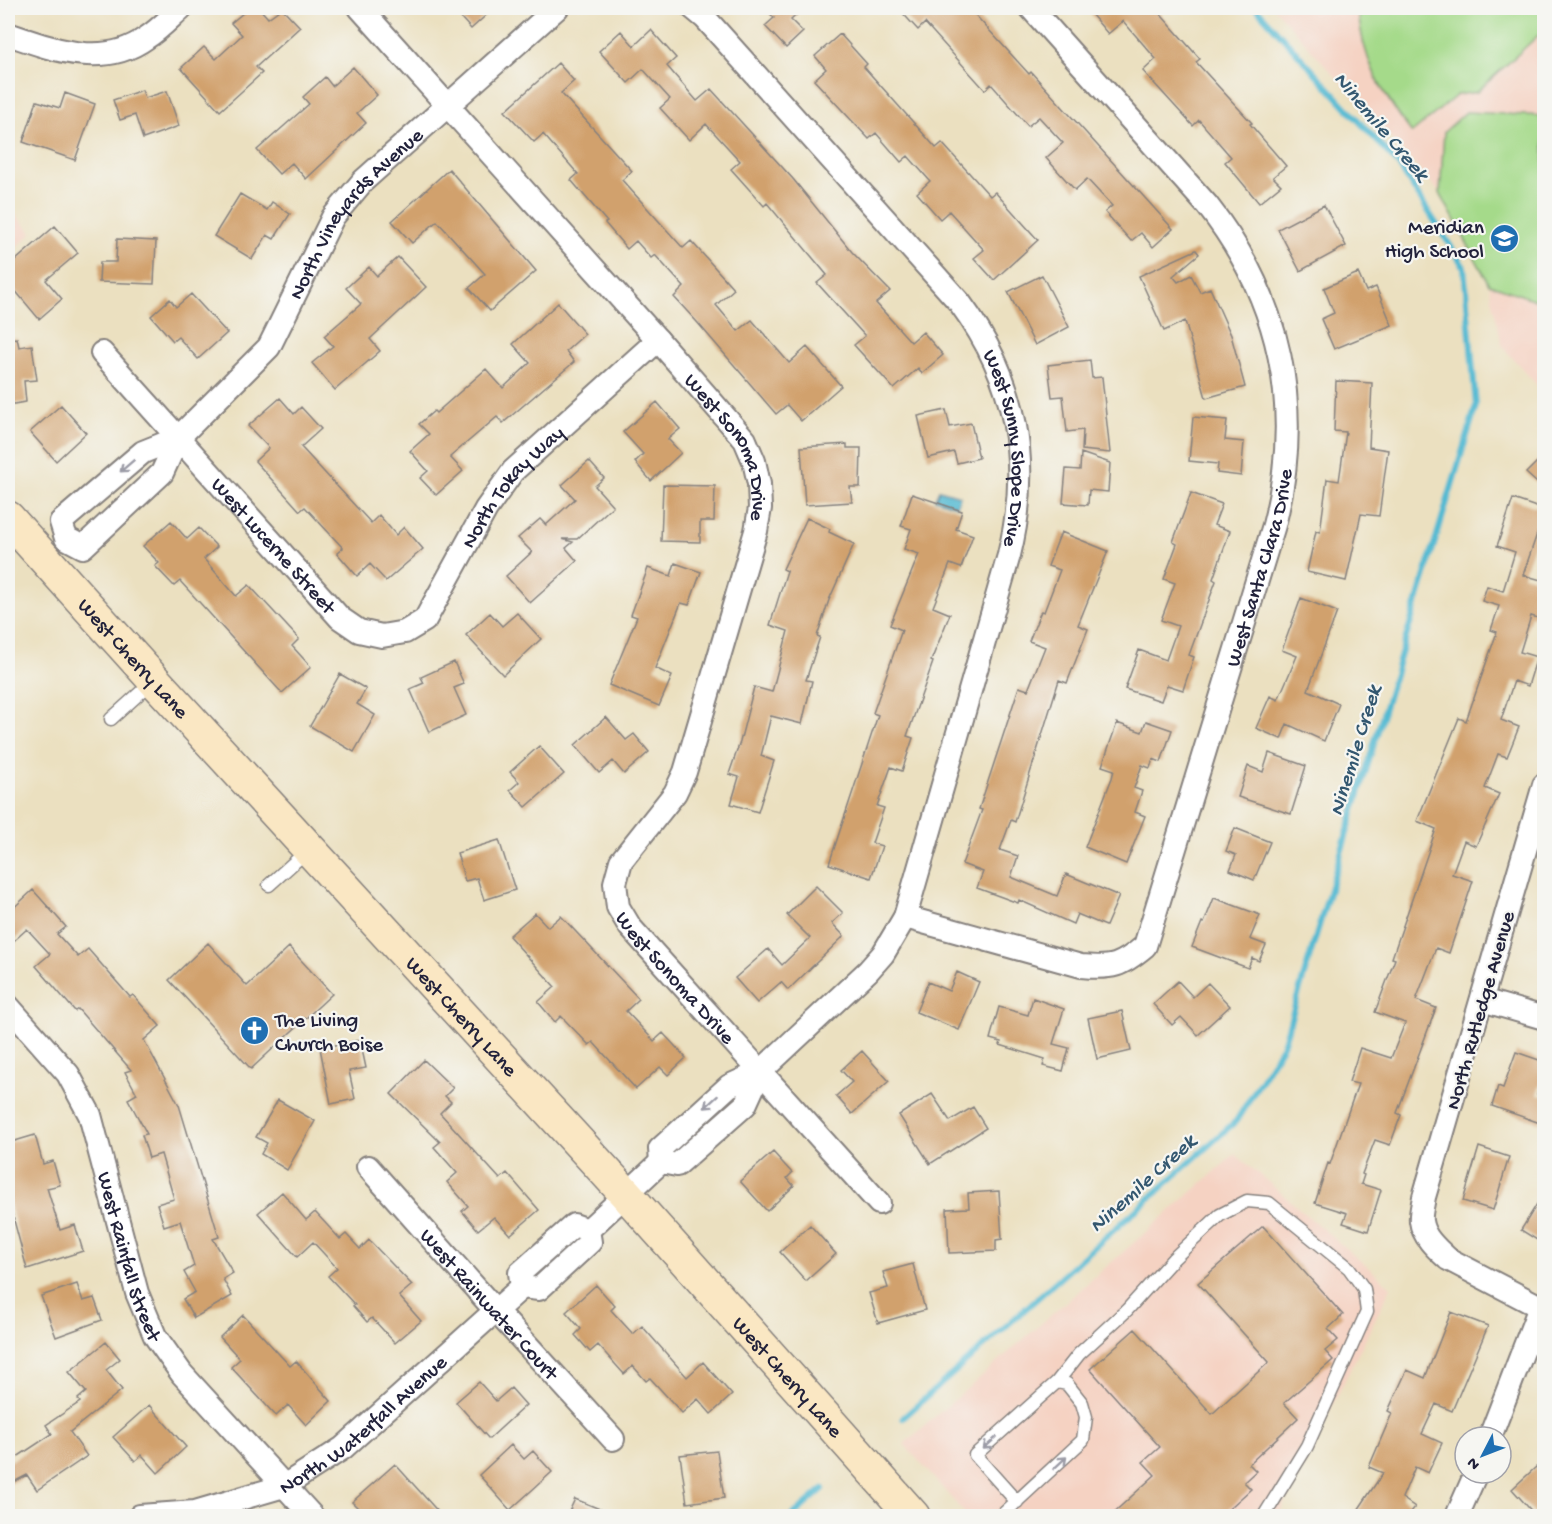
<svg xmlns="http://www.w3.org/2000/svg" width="1552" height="1524" viewBox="0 0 1552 1524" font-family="'Gochi Hand',sans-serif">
<rect width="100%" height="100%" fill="#f6f6f2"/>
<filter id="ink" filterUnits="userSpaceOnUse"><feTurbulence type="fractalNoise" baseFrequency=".0167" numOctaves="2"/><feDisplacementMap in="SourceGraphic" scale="12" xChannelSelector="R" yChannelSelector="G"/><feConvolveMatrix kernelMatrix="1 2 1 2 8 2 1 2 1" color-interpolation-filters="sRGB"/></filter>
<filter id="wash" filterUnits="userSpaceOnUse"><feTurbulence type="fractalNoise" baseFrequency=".008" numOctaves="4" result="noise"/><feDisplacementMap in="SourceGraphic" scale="24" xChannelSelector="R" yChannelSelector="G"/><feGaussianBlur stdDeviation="1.35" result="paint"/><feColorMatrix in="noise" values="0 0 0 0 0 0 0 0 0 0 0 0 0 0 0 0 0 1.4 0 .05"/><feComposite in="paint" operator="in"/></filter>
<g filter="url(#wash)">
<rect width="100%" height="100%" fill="#ebe0c0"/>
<path fill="#f5d2c2" d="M1274,8h270v385l-42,-47 -13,-62 -49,-91z
M8,206l24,27 -24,22v-50z
M1235,1154l156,133 -113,229h-311l-63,-72z"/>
<path fill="#a5da8a" stroke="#647e62" stroke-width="1.5" d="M1358,8h186v22l-67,62 -20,3 -45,38c-30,-39 -51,-75 -54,-125z
M1466,112l78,4v187l-55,-19 -49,-91 4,-61z"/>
<path fill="#53b9d2" stroke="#3a6e86" stroke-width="1.5" d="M939,490l21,6 -3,10 -22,-7z"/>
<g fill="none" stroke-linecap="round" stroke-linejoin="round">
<path stroke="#53b9d2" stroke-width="6" d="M903,1418l333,-297 47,-76 193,-639 -12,-139 -66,-103 -142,-156
M792,1516l31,-27"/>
</g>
<g id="blocks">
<path fill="#d1a16d" d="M249,8h10l9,10 14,-10 18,19 -44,40 6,6 -42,38 -39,-43 23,-21 12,12 26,-24 -11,-12z
M452,8h42l-23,21z
M765,8h39l-13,12 12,12 -17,16 -21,-22 9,-8z
M898,8h71l60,66 2,-2 142,157 -20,18 -12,-14 -10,8 -26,-29 7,-6 -25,-27 -12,11 -29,-32 17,-15 -24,-26 -11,9 -37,-42 -6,6 -60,-67 -7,7z
M1086,8h69l45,51 -4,3 56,61 -2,1 36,42 -13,11 8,8 -22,18 -34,-41 6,-5 -32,-37 -6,6 -50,-55 13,-12 -33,-38 -15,13z
M651,30l25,28 -9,8 30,35 14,-12 82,90 59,73 38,39 -14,12 35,39 12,-10 20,23 -21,18 -4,-5 -24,21 -40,-44 11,-9 -48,-53 10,-8 -60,-72 -3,3 -33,-37 9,-8 -34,-37 -17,16 -29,-32 10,-9 -27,-30 -15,14 -29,-32 22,-20 13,15z
M840,34l27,30 -3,3 72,81 6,-5 48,53 5,-4 43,48 -44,40 -20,-22 10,-8 -35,-39 -9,8 -23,-26 13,-12 -22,-25 -7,6 -25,-29 -7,6 -55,-59 12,-11 -11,-13z
M558,63l16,18 -13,12 71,78 -10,9 61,68 8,-7 43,48 -18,16 22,26 14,-11 37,43 18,-16 34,39 -40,35 -14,-16 -11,9 -79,-92 -23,-25 10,-10 -29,-32 -4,3 -15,-17 -9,8 -22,-26 2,-1 -36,-42 7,-6 -35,-40 -9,8 -29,-31z
M353,67l24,28 -20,18 9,10 -60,56 -14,-16 -13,11 -22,-24 52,-46 -6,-7 22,-20 7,9z
M142,90l3,8 22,-7 12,35 -36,13 -8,-24 -15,5 -7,-20z
M65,93l30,11 -20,56 -52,-18 14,-41 23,7z
M449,169l87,102 -46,40 -21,-23 16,-14 -48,-53 -25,22 -20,-22z
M240,194l27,16 5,-8 18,12 -16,25 -7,-4 -15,24 -38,-23z
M1324,205l22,41 -46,25 -22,-42z
M55,226l23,27 -32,27 16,19 -23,20 -31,-37v-15z
M117,239l39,2 -2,43 -55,-2 1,-20h16z
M1196,250l3,4 -26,22 5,6 13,-7 9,17 10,-4 21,47 14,52 -39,11 -21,-77 -21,10 -25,-55z
M398,257l28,30 -56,52 10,12 -45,39 -23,-27 21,-17 -9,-10 37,-32 -15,-16 23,-21 8,9z
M1358,273l8,18 10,-4 16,38 -58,24 -13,-30 13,-6 -10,-25z
M1042,275l27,52 -34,18 -27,-53z
M191,294l36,39 -29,26 -20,-22 -5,4 -22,-25 19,-17 6,8z
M558,303l27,31 -19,17 8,11 -71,61 -6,-6 -47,40 13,14 -27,24 -16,-17 8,-7 -18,-20 19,-17 -10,-10 15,-13 2,2 50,-44 17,19 27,-25 -17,-19z
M17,338l2,9 13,-2 5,35 -13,1 2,21 -18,3v-66z
M1090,360l2,18 10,-1 8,76 -28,-3 1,-20 -16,2 -4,-36 -11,1 -4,-32z
M1336,381l36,2 -3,64 19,3 -9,66 -18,-2 -15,67 -39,-9 9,-41 4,1 7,-53 12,2 7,-49 -12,-1z
M280,398l14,16 7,-7 20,22 -20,18 70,76 8,-8 17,20 8,-8 19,22 -37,32 -16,-17 -13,12 -20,-23 6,-5 -38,-41 -5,4 -45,-50 14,-13 -21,-22z
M657,402l23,27 -12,10 13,14 -30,28 -16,-19 8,-8 -20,-22z
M61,405l25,28 -30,28 -26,-29z
M946,410l4,17 21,-4 8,35 -22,5 -3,-11 -26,6 -10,-42z
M1193,417l34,3 -2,20 19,2 -3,34 -24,-3 1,-9 -29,-3z
M847,444v4h14l-1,39h-10l2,15 -47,3 -4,-58z
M1081,453l29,10 -2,29 -19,-2 -1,15 -25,-2 3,-34 14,1z
M1545,454v36l-19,-17z
M589,461l15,17 -9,8 18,20 -36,33h-15l11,3 -7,6 11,13 -47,42 -24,-27 26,-24 -14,-14 22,-19 6,6 29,-26 -13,-14z
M663,485l52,1 -1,35h-14v21l-39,-1z
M1191,493l31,11 -8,21 16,6 -17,48 3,2 -27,74 5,2 -11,33 -16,-5 -6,16 -36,-12 14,-39 27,10 12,-34 -17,-6 14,-37 -11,-4 13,-35 -4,-2z
M912,494l50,17 -6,18 17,6 -12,33 -11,-4 -17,43 17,7 -19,47 2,1 -26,74 6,2 -11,33 -11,-4 -14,39 7,2 -12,35 10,3 -11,32 -42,-14 49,-149 -5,-2 29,-83 -12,-5 29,-71 -15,-5 7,-20 -10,-3z
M1513,499l32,11v24l-7,-3 -15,44 22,6v39l-14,-4 -11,36 17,5 -9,29 -14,-5 -13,39 18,7 -12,30 -9,-3 -13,34 14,6 -23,52 -12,-5 -12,33 21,7 -24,72 -13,-5 -20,52 20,8 -39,105 4,2 -11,30 -15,-5 -13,34 2,1 -3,9 20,6 -13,41 -25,-8 4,-10 -32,-10 13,-40 2,1 28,-80 -9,-2 11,-34 31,10 14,-35 -30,-11 20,-53 -3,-1 44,-129 -19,-8 42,-103 7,3 31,-89 -6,-2 8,-24 -17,-5 5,-15 16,5 12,-39 -18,-6z
M807,518l23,11 -1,3 25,12 -25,56 -12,36 3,1 -14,43 6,1 -10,43 -31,-8 -10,40 13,5 -16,51 -27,-8 8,-27 -10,-3 11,-32 14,-55 18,5 16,-61 -18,-6 17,-54 -4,-2z
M171,521l16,18 12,-11 18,19 -13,12 32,37 13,-11 50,54 -7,7 19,21 -29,26 -102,-112 -6,5 -19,-20 4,-3 -16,-17z
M1061,532l47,19 -30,74 10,4 -21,54 -8,-3 -44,142 -4,-2 -11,30 18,6 -7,21 46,19 9,-22 53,22 -13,30 -29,-12 -4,10 -54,-24 -1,3 -41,-15 6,-16 -21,-8 20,-54 -3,-1 40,-122 9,3 17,-43 -16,-6 12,-30 3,1 16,-42 -12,-4z
M675,563l26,9 -12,33 -8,-2 -26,65 17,8 -13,30 -50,-21 28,-68 -6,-2 17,-47 23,8z
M1301,598l36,14 -29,78 31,14 -15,37 -37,-17 -6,15 -25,-11 14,-32 8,4 19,-44 -15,-6z
M490,613l12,13 15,-13 24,26 -38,36 -37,-40z
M454,662l10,22 -10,4 12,27 -37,17 -19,-43 14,-6 -3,-6z
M340,674l26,15 -9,15 18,11 -21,37 -44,-26z
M606,717l20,23 8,-6 15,18 -25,22 -11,-13 -14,12 -24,-28z
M1146,721l26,9 -11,32 -8,-3 -3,9 -8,-3 -8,23 8,3 -7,21 10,4 -19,48 -41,-17 27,-69 2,-8 -12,-4 15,-43 25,9z
M539,746l25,28 -38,33 -16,-17 9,-8 -9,-10z
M1269,753l37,13 -15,48 -53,-17 10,-31 15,6z
M1235,828l35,14 -16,38 -24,-10 6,-15 -10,-4z
M499,840l16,50 -31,10 -7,-22 -12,3 -8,-28z
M816,886l27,27 -11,10 12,13 -56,54 -7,-8 -24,21 -22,-25 33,-29 14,16 28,-27 -23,-23z
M33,890l33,37 -9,7 21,23 10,-8 42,48 3,-2 27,31 -16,14 35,65 40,132 -6,2 20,34 -10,6 9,17 -38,22 -11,-19 12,-7 -11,-20 10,-6 -14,-45 -16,5 -7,-22 17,-5 -13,-45 -12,4 -7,-23 5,-1 -19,-35 9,-5 -12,-22 6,-2 -53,-61 -3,2 -39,-45 14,-12 -23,-25 -19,17v-33z
M1214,898l46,17 -10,24 16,6 -7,16 -7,-3 -4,10 -56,-21 10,-25 2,1z
M535,913l13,14 13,-11 78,83 -13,12 28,30 9,-8 23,25 -18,17 -8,-8 -24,22 -43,-47 -4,3 -28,-29 -6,6 -17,-20 17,-15 -46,-51z
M208,943l39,43 42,-39 43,47 -81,75 -82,-89z
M957,972l22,10 -20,48 -43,-18 12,-30 21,9z
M1178,981l15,16 15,-14 22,23 -32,29 -17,-18 -9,8 -19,-21z
M1033,998l31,11 -11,35 16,4 -6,23 -20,-5 2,-7 -45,-14 1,-3 -11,-3 9,-32 29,8z
M1122,1011l9,40 -34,8 -9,-41z
M360,1040l6,28 -17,3 6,28 -24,5 -11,-56z
M862,1051l27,30 -37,33 -16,-18 16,-14 -11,-12z
M1516,1052l29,10v11l-8,21 8,3v13l-5,13 -48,-17 6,-20 5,2z
M424,1060l29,28 -8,8 6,6 -11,11 60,66 7,-6 32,37 -29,25 -16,-18 -16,13 -16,-19 6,-5 -21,-24 10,-9 -23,-26 6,-5 -49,-48z
M932,1094l18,27 23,-14 13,21 -56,36 -31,-49z
M278,1100l37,21 -28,49 -26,-16 6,-11 -11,-6z
M35,1135l8,29 10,-3 7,24 -13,3 13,42 15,-5 8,26 -56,18 -19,-71v-55z
M1479,1147l30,10 -16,53 -30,-9z
M773,1152l19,21 -5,5 7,8 -27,25 -27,-30z
M999,1191l3,48 -6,1v11l-47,2 -2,-44 22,-1 -1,-15z
M1545,1191v54l-24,-15z
M282,1192l24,28 9,-8 25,27 6,-5 14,15 9,-9 43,45 -13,11 22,25 -26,22 -23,-25 -5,4 -14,-16 2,-1 -27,-29 9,-8 -24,-26 -16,15 -39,-44z
M810,1225l26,29 -30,27 -26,-29z
M1263,1226l80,89 -15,14 10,11 -13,11 8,9 -49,43 14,15 -49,46 7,7 -12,11 7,7 -30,27h-111l45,-41 -12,-13 17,-15 -70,-78 45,-40 77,85 57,-52 -71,-79z
M913,1264l12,46 -47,13 -9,-30 19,-5 -5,-16z
M77,1284l6,17 11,-3 8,22 -46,17 -15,-41z
M596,1285l19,21 -4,4 22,24 9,-8 45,51 16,-15 29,33 -21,19 -13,-15 -16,14 -32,-35 -4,3 -13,-15 -9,8 -26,-29 -8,7 -15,-17 6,-6 -15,-17z
M1451,1312l37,14 -36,85 -16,-7 -14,30 20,9 -14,30 -13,-6 -13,31 13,9 -7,9h-54l29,-43 -14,-6 23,-54 -4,-2 19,-41 18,8z
M243,1315l47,51 6,-5 35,40 -25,24 -18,-20 -12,11 -45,-49 9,-8 -20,-22z
M106,1342l14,17 -14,11 16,20 -52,42 17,24 -50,34 -10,-15 -19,10v-22l44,-29 -6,-9 34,-23 -2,-3 8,-7 -17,-20z
M479,1382l17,19 15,-13 15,17 -37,34 -33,-37z
M149,1405l37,42 -28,26 -16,-18 -7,6 -22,-24z
M511,1445l13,14 9,-8 19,21 -42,38 -31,-35z
M717,1451l7,47 -37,5 -7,-48z
M395,1464l47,52h-76l-14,-14z
M1536,1467l9,9v40h-9l-24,-27z
M575,1499l42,17h-50z"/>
</g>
</g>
<g filter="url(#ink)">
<use href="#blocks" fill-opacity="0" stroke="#86817e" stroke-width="1.5"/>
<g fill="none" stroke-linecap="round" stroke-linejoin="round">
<defs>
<path id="lane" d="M111,719l41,-37
M269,885l39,-35
M1057,1382l22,-28 48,-44 46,-51 47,-44 27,-14 22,2 80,65 15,21 3,23 -60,134 -43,70
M1001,1516l82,-76 3,-23 -4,-14 -15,-19 -10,-2 -82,73 42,47"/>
<g id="street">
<path id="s1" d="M360,8l298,332 87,100 9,21 5,23 1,24 -4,23 -71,241 -10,21 -54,68 -6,22 3,24 12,20 249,276"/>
<path id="s2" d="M693,8l12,10 255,285c57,77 72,159 49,252l-104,362 -22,37 -15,17 -108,101 -31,14 -69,63 1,13 16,3 68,-60 15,-33"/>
<path d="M8,34c44,15 95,35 138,4 13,-8 24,-20 35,-30"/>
<path id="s3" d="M102,353l238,265 19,13 23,5 23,-4 20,-12 61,-111 27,-38 145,-131"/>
<path id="s4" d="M178,438l-35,14 -82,70 5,16 17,9 79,-74 16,-35 91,-91 64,-130 30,-36 194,-173"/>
<path d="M1544,785l-120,412c-1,7 -4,17 -3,24 2,16 16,28 27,38l96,50"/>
<path id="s5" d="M905,917l176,49c32,3 40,0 64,-20l129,-421c30,-117 7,-226 -67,-320l-176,-197"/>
<path d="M1482,1000l62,18"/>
<path id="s6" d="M8,1006l60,68 22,41 47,178 18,43 27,38 130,142"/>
<path id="s7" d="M368,1167l128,144 117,128"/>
<path d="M574,1225l14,5 2,12 -51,47 -17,-2 -2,-14z"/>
<path d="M588,1230l73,-68"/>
<path d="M1490,1437l50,-130"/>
<path id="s8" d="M140,1516l55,-4 89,-26 59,-38 179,-161"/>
<path d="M1457,1516l19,-43"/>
</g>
<g id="secondary">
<path id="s9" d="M8,518l146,162 472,514 287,322"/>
</g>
</defs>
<use href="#lane" stroke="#86817e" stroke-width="15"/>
<use href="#street" stroke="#86817e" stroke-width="26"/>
<use href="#secondary" stroke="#86817e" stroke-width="36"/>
<use href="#lane" stroke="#fff" stroke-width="12"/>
<use href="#street" stroke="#fff" stroke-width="22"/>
<use href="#secondary" stroke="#fae7c3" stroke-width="33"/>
</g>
<defs><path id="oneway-shaft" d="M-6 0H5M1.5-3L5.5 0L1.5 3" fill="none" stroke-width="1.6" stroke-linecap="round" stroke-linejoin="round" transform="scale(1.5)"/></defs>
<g stroke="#9c9ca7">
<use href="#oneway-shaft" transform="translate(127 466) rotate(139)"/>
<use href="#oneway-shaft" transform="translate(711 1102) rotate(138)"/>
<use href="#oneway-shaft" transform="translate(990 1443) rotate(138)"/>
<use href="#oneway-shaft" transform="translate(1060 1463) rotate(-43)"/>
</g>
</g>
<defs>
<symbol id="school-disc" viewBox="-11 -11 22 22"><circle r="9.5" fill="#1f6fb2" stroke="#f6f6f2"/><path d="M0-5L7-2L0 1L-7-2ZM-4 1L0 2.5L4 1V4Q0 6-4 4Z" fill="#fff"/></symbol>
<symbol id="church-disc" viewBox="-11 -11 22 22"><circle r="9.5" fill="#1f6fb2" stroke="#f6f6f2"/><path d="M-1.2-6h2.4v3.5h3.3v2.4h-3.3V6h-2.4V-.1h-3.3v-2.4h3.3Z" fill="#fff"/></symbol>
</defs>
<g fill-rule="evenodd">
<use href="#school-disc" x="1488" y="222" width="33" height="33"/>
<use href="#church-disc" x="238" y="1014" width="33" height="33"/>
</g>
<g text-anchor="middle" stroke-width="4.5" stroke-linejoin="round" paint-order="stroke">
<g font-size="21" fill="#22223b" stroke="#f6f6f2">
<text dy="7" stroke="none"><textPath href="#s4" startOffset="618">North Vineyards Avenue</textPath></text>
<text dy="7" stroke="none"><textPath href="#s1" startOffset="578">West Sonoma Drive</textPath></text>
<text dy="7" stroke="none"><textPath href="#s2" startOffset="555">West Sunny Slope Drive</textPath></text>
<text dy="7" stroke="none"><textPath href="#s3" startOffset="610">North Tokay Way</textPath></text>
<text dy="7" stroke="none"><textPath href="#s3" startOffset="258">West Lucerne Street</textPath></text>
<text dy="7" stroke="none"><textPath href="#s5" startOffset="648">West Santa Clara Drive</textPath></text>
<text dy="7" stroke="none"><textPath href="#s9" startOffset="188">West Cherry Lane</textPath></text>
<text dy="7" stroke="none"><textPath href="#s1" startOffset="1172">West Sonoma Drive</textPath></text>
<text transform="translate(1479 1010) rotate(-74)" y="7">North Rutledge Avenue</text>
<text dy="7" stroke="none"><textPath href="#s9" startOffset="674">West Cherry Lane</textPath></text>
<text dy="7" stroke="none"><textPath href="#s6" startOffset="284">West Rainfall Street</textPath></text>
<text dy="7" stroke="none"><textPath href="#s7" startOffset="183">West Rainwater Court</textPath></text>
<text dy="7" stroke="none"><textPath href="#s9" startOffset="1160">West Cherry Lane</textPath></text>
<text dy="7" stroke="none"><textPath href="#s8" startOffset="248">North Waterfall Avenue</textPath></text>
</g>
<g font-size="21" fill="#22223b" stroke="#f6f6f2" text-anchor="end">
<text x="1484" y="233">Meridian<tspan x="1484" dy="24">High School</tspan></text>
<text x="275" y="1026" text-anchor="start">The Living<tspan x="275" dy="24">Church Boise</tspan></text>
</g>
<g font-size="22" font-style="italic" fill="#335770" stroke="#f6f6f2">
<text transform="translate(1383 125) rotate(50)" y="8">Ninemile Creek</text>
<text transform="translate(1353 750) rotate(-73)" y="8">Ninemile Creek</text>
<text transform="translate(1141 1182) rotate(-42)" y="8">Ninemile Creek</text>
</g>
</g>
<rect width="1552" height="1524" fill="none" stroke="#f6f6f2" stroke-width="30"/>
<g transform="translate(1483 1455) rotate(228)"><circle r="28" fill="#f6f6f2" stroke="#a1a1a9" stroke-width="1.5"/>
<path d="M0-4.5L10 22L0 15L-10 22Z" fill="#1f6fb2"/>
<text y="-9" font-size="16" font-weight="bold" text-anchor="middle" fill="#22223b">N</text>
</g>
</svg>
